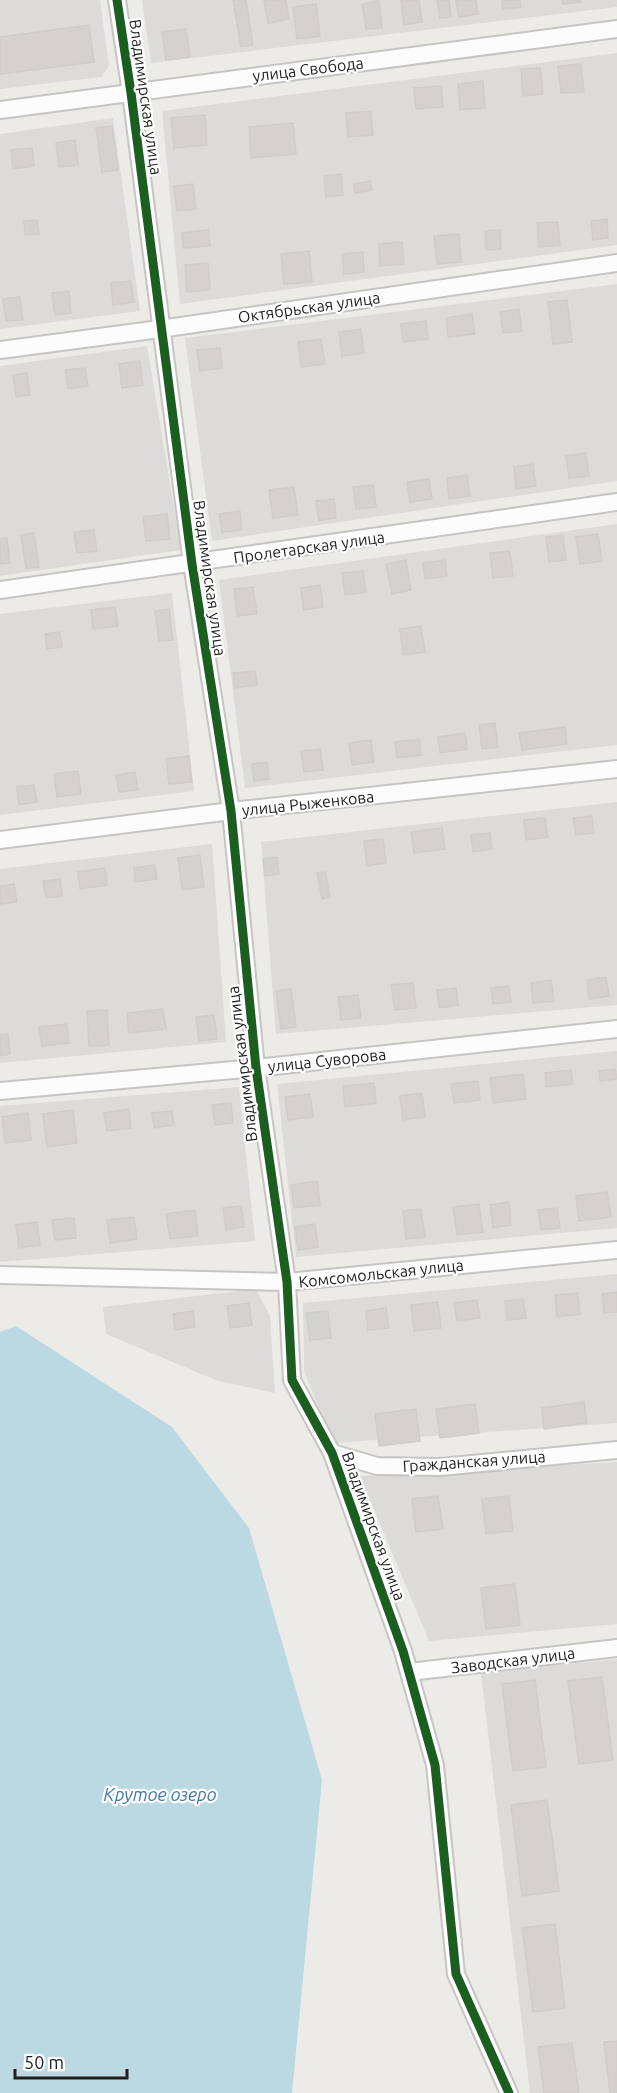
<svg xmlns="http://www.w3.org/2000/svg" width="617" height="2093" viewBox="0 0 617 2093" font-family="Ubuntu,sans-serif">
<rect width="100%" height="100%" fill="#edebe8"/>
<path fill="#dcdbd9" d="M0,0h100l9,66 -8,11 -101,12z
M142,0h475v7l-466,56z
M617,53v192l-437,59 -18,-193z
M113,118l27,193 -140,18v-195z
M617,284v197l-405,60 -27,-203z
M147,346l34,204 -181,26v-210z
M617,524v221l-372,43 -26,-208z
M172,593l22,198 -194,24v-201z
M617,802v203l-341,29 -15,-192z
M212,844l14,198 -226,21v-194z
M617,1051v177l-321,29 -19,-173z
M239,1087l16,154 -255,21v-156z
M617,1274v149l-285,20 -28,-73 -1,-67z
M256,1289l14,27 5,77 -57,-12 -112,-47 -3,-27z
M617,1462v162l-188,17 -69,-165z
M617,1659v434h-87l-49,-420z"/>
<path fill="#bad9e2" d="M16,1326l156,101 77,101 73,252 -30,313h-292v-761z"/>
<path fill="#d4d1cf" stroke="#d0cdc9" stroke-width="1.5" d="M233,0h13l7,45 -12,2z
M264,0h22l3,19 -21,4z
M401,0h18l3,22 -18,3z
M449,0l2,17 -11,1 -3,-17z
M456,0h20l2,14 -19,3z
M502,0h18l1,7 -18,2z
M562,0h18v2l-17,2z
M379,1l3,27 -16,1 -4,-25z
M316,4l4,32 -23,3 -4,-32z
M89,25l5,37 -94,12v-37z
M186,29l4,28 -24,3 -4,-28z
M581,64l3,28 -23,1 -3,-27z
M540,68l3,26 -20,2 -2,-27z
M483,81l2,27 -25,2 -2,-26z
M441,86l2,21 -27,2 -2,-21z
M371,111l2,24 -25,2 -2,-24z
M205,115l2,30 -33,3 -3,-30z
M293,123l3,31 -45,4 -2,-31z
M112,126l6,44 -16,2 -6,-44z
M75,140l3,25 -19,2 -3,-24z
M32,148l2,18 -21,3 -2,-19z
M341,174l2,21 -17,2 -2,-21z
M370,181l2,9 -17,3 -1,-9z
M193,184l3,25 -19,2 -3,-25z
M607,219l1,19 -15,2 -2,-19z
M37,220l2,14 -14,1 -1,-14z
M558,222l2,23 -21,2 -2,-24z
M208,230l2,16 -27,2 -1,-15z
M500,230l1,19 -15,1 -1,-19z
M459,234l2,28 -24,2 -3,-28z
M402,242l2,22 -24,2 -1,-22z
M309,251l3,31 -28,2 -3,-30z
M363,252l1,20 -20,2 -2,-20z
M208,263l2,27 -23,2 -2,-27z
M131,281l3,21 -21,3 -2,-22z
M69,291l2,22 -16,2 -3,-22z
M20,297l3,23 -17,1 -3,-22z
M567,300l5,42 -19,2 -5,-42z
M519,309l3,22 -19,2 -3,-21z
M472,314l3,20 -27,3 -2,-19z
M426,321l2,18 -25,3 -2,-18z
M361,329l3,24 -22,3 -3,-24z
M321,339l4,25 -24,3 -3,-25z
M220,348l2,20 -22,3 -3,-21z
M140,361l3,24 -21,3 -3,-24z
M85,368l3,18 -20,3 -3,-19z
M27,373l3,22 -14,2 -3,-22z
M586,453l3,23 -20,2 -3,-22z
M533,464l3,22 -20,3 -2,-22z
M467,475l3,21 -21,3 -2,-21z
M429,479l3,20 -22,3 -3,-20z
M373,485l3,22 -20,2 -3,-22z
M294,487l4,28 -25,3 -4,-28z
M334,499l2,19 -17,3 -3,-20z
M240,511l2,19 -20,2 -3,-18z
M167,514l3,25 -24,2 -3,-24z
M94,530l3,21 -20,2 -3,-21z
M34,533l5,34 -13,2 -5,-34z
M598,534l4,27 -22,3 -4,-27z
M563,535l3,25 -17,2 -3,-25z
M7,538l3,25 -10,1v-25z
M510,551l3,25 -20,2 -3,-25z
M406,560l5,30 -19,4 -6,-30z
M445,560l2,16 -22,3 -2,-16z
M363,571l3,21 -21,3 -3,-22z
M320,585l3,22 -19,3 -3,-22z
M253,587l4,27 -20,2 -3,-27z
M115,607l3,19 -25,3 -2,-19z
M169,609l4,31 -14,1 -4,-30z
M421,626l4,26 -22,3 -3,-26z
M60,632l2,15 -15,2 -2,-15z
M255,671l2,14 -22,3 -2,-15z
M495,723l3,24 -16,2 -3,-24z
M565,727l2,17 -45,6 -3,-17z
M465,733l2,16 -27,4 -2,-16z
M419,739l2,16 -24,3 -2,-16z
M371,740l3,22 -22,3 -3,-22z
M320,749l3,21 -19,2 -3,-21z
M189,756l3,26 -23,2 -3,-25z
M267,762l2,17 -15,2 -2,-17z
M78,771l3,23 -24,3 -3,-23z
M135,772l3,18 -19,2 -3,-17z
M34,785l3,17 -18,3 -2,-18z
M592,816l2,17 -18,2 -3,-17z
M545,818l3,19 -22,3 -2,-20z
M442,828l3,21 -31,4 -3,-21z
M490,833l2,16 -19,3 -2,-17z
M383,839l3,24 -19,3 -3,-25z
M200,855l4,32 -22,3 -4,-32z
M277,857l2,17 -14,2 -2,-17z
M155,865l2,14 -22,3 -1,-14z
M105,868l2,17 -27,4 -2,-17z
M325,872l5,25 -8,2 -5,-26z
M60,879l2,17 -16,2 -3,-17z
M14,884l3,18 -17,2v-18z
M606,977l3,19 -20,3 -2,-19z
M551,980l3,21 -21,2 -2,-20z
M413,983l3,25 -21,2 -4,-25z
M509,986l2,16 -18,2 -2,-16z
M456,988l2,17 -19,3 -2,-18z
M291,989l5,38 -15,2 -5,-38z
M358,995l3,23 -20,2 -3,-23z
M163,1009l3,20 -37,4 -2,-20z
M107,1010l2,35 -20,1 -2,-35z
M214,1015l3,24 -18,2 -3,-24z
M67,1024l2,19 -27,3 -3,-19z
M8,1034l2,20 -10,2v-21z
M615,1069l2,10 -17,2 -1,-10z
M571,1070l2,14 -27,3 -1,-14z
M523,1074l3,25 -33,4 -3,-25z
M478,1081l2,19 -26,3 -3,-19z
M374,1083l2,20 -31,4 -2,-21z
M422,1093l3,24 -22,3 -3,-24z
M310,1094l3,23 -25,3 -3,-23z
M231,1103l2,20 -18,2 -3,-20z
M129,1109l2,19 -24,3 -3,-18z
M73,1110l4,33 -30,4 -4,-33z
M172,1111l2,14 -20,3 -2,-15z
M28,1113l3,27 -26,3 -3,-26z
M317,1181l3,24 -26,3 -3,-23z
M607,1192l4,25 -32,4 -3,-25z
M509,1202l2,23 -18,3 -3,-23z
M479,1204l4,28 -26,3 -4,-28z
M241,1206l3,21 -18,3 -3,-22z
M557,1208l3,20 -19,2 -3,-20z
M421,1209l4,28 -19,2 -3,-28z
M195,1210l3,26 -28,3 -4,-25z
M134,1217l3,22 -27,4 -3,-23z
M74,1218l2,20 -21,2 -3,-20z
M37,1222l3,23 -21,3 -3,-23z
M315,1224l3,23 -20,3 -3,-23z
M617,1292v20l-13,1 -2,-19z
M578,1293l2,21 -23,3 -2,-22z
M523,1299l3,19 -19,2 -2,-19z
M477,1300l3,18 -23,3 -3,-18z
M438,1302l3,26 -27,3 -3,-26z
M249,1303l3,22 -22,3 -3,-22z
M386,1308l3,20 -21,2 -2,-19z
M193,1311l2,16 -20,3 -2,-16z
M328,1311l3,27 -21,2 -4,-27z
M584,1402l3,21 -43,6 -2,-21z
M475,1404l4,29 -39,5 -4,-29z
M416,1409l4,32 -41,5 -4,-32z
M438,1496l5,33 -27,3 -4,-33z
M509,1496l4,35 -27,3 -4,-35z
M515,1584l5,41 -34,4 -5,-41z
M602,1677l11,83 -34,4 -11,-83z
M535,1680l11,87 -33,4 -11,-87z
M547,1800l12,91 -37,5 -11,-91z
M555,1924l10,84 -32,4 -11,-84z
M617,2041v52h-7l-6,-51z
M572,2043l7,50h-35l-6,-46z"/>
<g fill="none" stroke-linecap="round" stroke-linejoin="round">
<defs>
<path id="street" d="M117,0l14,93 61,471 39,247 25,257 31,214 5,98 40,73 71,198 32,114 21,209 53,119
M0,110l617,-81
M0,350l160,-21 457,-66
M0,590l617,-88
M0,840l231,-29 386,-42
M0,1091l256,-23 361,-39
M0,1275l287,7 330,-32
M332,1453l45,13 64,1 176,-17
M409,1672l208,-24"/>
</defs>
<use href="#street" stroke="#c6c5c4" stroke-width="20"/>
<use href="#street" stroke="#fcfcfc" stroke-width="16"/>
<defs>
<path id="cycleway" d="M117,0l14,93 61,471 39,247 25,257 31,214 5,98 40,73 71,198 32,114 21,209 53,119"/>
</defs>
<use href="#cycleway" stroke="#fff" stroke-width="13"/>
<use href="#cycleway" stroke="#1b5e20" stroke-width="9"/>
</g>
<g text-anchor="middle" stroke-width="4.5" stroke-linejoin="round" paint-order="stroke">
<g font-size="16" fill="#1f1f1f" stroke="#fff">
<text transform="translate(308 69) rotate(-7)" y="6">улица Свобода</text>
<text transform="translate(146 97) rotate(82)" y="6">Владимирская улица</text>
<text transform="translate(309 307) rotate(-8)" y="6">Октябрьская улица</text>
<text transform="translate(309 547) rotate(-8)" y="6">Пролетарская улица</text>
<text transform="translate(210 578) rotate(82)" y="6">Владимирская улица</text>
<text transform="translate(308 803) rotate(-6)" y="6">улица Рыженкова</text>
<text transform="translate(327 1060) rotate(-6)" y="6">улица Суворова</text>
<text transform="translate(242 1064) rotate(-97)" y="6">Владимирская улица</text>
<text transform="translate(381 1273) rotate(-6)" y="6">Комсомольская улица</text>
<text transform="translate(474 1461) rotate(-4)" y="6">Гражданская улица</text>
<text transform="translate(374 1526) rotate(70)" y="6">Владимирская улица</text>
<text transform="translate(513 1660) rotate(-7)" y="6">Заводская улица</text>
</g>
<g font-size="18" font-style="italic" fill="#4578aa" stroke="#fff">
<text x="160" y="1801">Крутое озеро</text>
</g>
</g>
<path d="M15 2069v9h112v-9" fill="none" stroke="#1f1f1f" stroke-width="3"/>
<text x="24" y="2069" font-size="18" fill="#1f1f1f" stroke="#ffffff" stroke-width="4.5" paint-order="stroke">50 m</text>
</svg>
